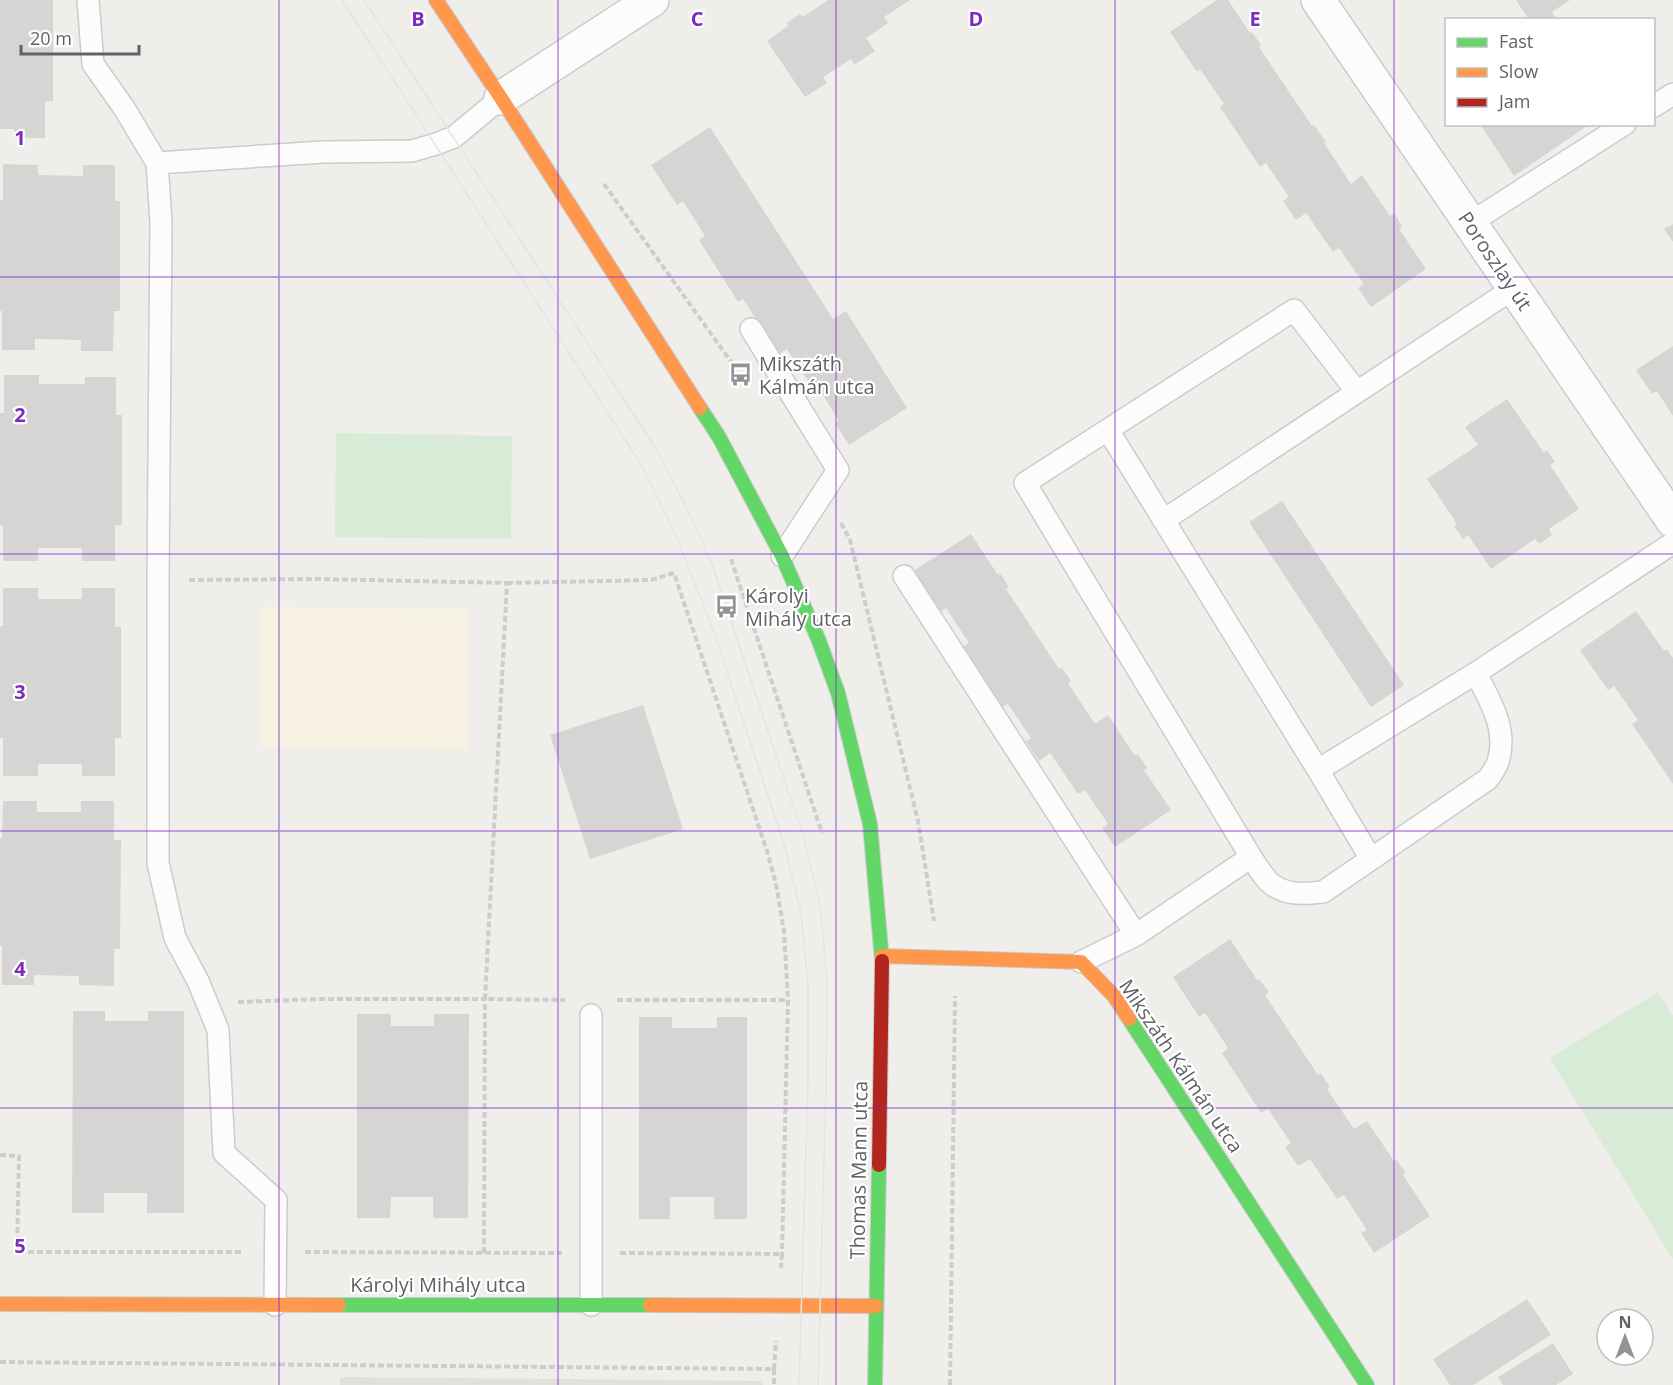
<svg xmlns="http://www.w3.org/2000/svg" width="1673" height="1385" viewBox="0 0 1673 1385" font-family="'Open Sans',sans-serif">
<rect width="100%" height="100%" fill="#efeeea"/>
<path fill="#e2e0da" d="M340,1377l423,4v4h-423z"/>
<path fill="#d8ebd6" d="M336,433l176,3 -1,103 -176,-2z
M1658,992l15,24v244l-123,-202z"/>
<path fill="#f6f1e1" d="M261,607l207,2 -1,141 -207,-2z"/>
<path fill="#d6d5d3" d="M0,0h53v101h-8v37h-31v-9h-14z
M828,0h82l-26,17 4,6 -22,15 9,13 -21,14 -3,-6 -28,18 4,6 -22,14 -38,-56 21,-15 -1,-3 13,-9 3,3z
M1217,0h11l22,33 2,-1 9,13 -2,2 53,79 2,-1 12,17 -2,1 27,41 11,-9 28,41 4,-3 8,13 -3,3 27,40 -55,38 -13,-19 6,-4 -25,-36 -6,4 -27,-39 -10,7 -13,-19 6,-4 -23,-34 -6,4 -40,-60 4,-3 -24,-35 -3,3 -27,-40z
M1516,0h54l-18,12 5,8h-28z
M1480,124h110l-76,52z
M710,127l123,192 13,-8 61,97 -58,37 -14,-22 4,-2 -21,-34 -4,3 -27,-41 -13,8 -8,-23 -23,-35 -5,3 -39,-62 6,-4 -22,-35 -6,4 -26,-40z
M3,164l35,1v10l45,1v-11h32v36h5v110h-6l-1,40h-32v-11l-46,-1v11h-33v-39h-2v-111h3z
M1673,224v18l-9,-13z
M1673,346v70l-16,-25 -5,3 -16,-24z
M4,375h35v9h46v-7h31v38h6v110h-7v36h-33v-13h-44v13h-35v-36h-3v-112h4z
M1507,399l37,54 3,-3 8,12 -5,3 29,44 -30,20 3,6 -13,9 -4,-5 -44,30 -23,-34 -5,4 -9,-13 3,-2 -30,-45 51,-34 -13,-18z
M1282,501l122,184 -33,22 -122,-185z
M971,534l27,41 2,-2 9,14 -3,2 53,80 3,-1 9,13 -3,2 27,41 13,-9 27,41 3,-2 9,14 -3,2 27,40 -56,37 -13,-19 6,-4 -23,-34 -7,4 -28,-41 -11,8 -13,-20 5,-3 -23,-34 -6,3 -40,-60 7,-4 -23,-35 -6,4 -27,-41z
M3,588h35v11h44v-11h33v39h6v111h-6v38h-33v-12h-44v12h-35v-38h-3v-112h3z
M1636,611l28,40 3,-2 6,9v126l-41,-60 6,-4 -24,-34 -6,4 -28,-40z
M643,705l40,124 -93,30 -40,-124z
M3,801h34v11h44v-11h33v39h7l-1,109h-6v37l-35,-1v-9l-45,-1v10h-32v-39h-2v-108h2z
M1230,939l27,41 2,-1 10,13 -4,3 53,80 3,-2 9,14 -3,2 27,40 13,-8 27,40 3,-1 9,13 -3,2 27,41 -56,37 -13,-20 6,-3 -23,-35 -7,4 -27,-40 -12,7 -13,-19 6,-4 -23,-34 -7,4 -39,-60 6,-5 -23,-35 -6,4 -26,-40z
M73,1011h32v10h43v-10h36v202h-37v-20h-43v20h-32z
M357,1014h34v12h43v-12h35l-1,204h-35v-21h-42l-1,21h-33z
M639,1017h33v11h45v-11h30v202h-33v-22h-44v22h-31z
M1527,1299l24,36 -78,50h-23l-17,-26z
M1553,1343l20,31 -17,11h-53l-5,-8z"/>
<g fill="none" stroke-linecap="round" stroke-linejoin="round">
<defs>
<path id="lane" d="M88,0l5,64 31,44 33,55 4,59 -3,358v283l17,75 23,43 20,49 6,123 52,47 -1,105
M1654,106l19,-12
M157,163l166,-11 89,-1 24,-7 18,-7 47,-39
M1470,223l155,-99
M751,329l87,141 -56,86
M1357,392l-63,-82 -269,173 226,374c5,8 11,17 17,24 15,15 36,13 55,11l165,-113c4,-6 10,-13 11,-21 8,-32 -10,-58 -23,-85
M1108,430l210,340 53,89
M1164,520l350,-232
M904,576l232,359
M1318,770l158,-97 197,-130
M1081,962l55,-27 115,-78
M591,1015v290"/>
<path id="street" d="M1318,0l355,521
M501,98l151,-98"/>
<path id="fast" d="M700,408l19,29 63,119 37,85 19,52 32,131 12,137
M1129,1019l238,366
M339,1305h311
M875,1385l4,-220"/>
<path id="slow" d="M436,0l65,98 199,310
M882,956l199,6 33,34 15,23
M0,1304l339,1
M650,1305l226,1"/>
<path id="jam" d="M879,1165l3,-204"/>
</defs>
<use href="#lane" stroke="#cbcccc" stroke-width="24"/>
<use href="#street" stroke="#cbcccc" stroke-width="36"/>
<use href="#fast" stroke="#cacacb" stroke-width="16"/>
<use href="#slow" stroke="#cacacb" stroke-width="16"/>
<use href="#jam" stroke="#cacacb" stroke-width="16"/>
<path stroke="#cacfcc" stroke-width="4" stroke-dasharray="6 3" stroke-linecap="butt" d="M604,184l130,182
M841,523l9,17 68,281 16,100
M731,559l91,274
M189,580l127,-1 191,4 -22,416 80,1
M507,583l144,-3 23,-7 93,278 9,33 8,47 4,69
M617,1000h171l-6,254
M238,1002l84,-3h163l-1,254
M0,1155l19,1 -2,96h227
M305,1252l257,1
M620,1253l162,1 -1,14
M0,1362l774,7v16
M774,1369l2,-28
M950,1385l5,-389"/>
<use href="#lane" stroke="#fdfcfc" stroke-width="21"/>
<use href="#street" stroke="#fdfcfc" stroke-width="33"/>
<use href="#fast" stroke="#63d668" stroke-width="14"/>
<use href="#slow" stroke="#ff974d" stroke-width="14"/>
<use href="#jam" stroke="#b3261e" stroke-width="14"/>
<path stroke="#e4e4e4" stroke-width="1.5" d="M342,0l300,466 32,65 41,104 69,209 17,69 7,71v98l-9,303
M364,0l289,444c22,39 42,79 59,120l92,274 17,72 6,72 -1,103 -8,300"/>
</g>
<path fill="none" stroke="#7b2cbf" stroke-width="1.5" stroke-opacity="0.55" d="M279,0v1385M558,0v1385M836,0v1385M1115,0v1385M1394,0v1385M0,277h1673M0,554h1673M0,831h1673M0,1108h1673"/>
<defs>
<symbol id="bus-bare" viewBox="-9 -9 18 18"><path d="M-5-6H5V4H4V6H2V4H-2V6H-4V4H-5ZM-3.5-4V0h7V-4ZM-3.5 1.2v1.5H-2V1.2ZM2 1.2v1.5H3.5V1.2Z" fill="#919496" stroke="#fff" stroke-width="2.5" paint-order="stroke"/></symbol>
</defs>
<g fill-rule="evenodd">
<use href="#bus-bare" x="724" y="358" width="33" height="33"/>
<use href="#bus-bare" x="710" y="590" width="33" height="33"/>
</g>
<g text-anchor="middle" stroke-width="4.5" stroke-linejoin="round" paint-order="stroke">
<g font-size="20" fill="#5f6368" stroke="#fff">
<text transform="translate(1495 261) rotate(56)" y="7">Poroszlay út</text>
<text transform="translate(1181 1066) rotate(56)" y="7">Mikszáth Kálmán utca</text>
<text transform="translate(859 1170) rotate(-89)" y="7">Thomas Mann utca</text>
<text x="438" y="1292">Károlyi Mihály utca</text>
</g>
<g font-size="20" fill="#5f6368" stroke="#fff" text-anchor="start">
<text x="759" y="371">Mikszáth<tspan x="759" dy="23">Kálmán utca</tspan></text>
<text x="745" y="603">Károlyi<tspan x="745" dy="23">Mihály utca</tspan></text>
</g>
</g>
<g font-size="20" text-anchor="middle" font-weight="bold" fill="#7b2cbf" stroke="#fff" stroke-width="4.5" stroke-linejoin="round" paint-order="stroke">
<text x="418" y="26">B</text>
<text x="697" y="26">C</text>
<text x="976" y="26">D</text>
<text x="1255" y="26">E</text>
<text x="20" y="145">1</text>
<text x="20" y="422">2</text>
<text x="20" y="699">3</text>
<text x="20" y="976">4</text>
<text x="20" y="1253">5</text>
</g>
<rect x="1445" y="18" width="210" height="108" fill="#ffffff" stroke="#bfc1c3" stroke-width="1.5"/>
<rect x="1457" y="38" width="30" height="9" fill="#63d668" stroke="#bfc1c3" stroke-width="1.5"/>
<text x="1499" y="48" font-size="18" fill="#5f6368">Fast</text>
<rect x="1457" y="68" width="30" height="9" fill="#ff974d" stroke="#bfc1c3" stroke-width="1.5"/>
<text x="1499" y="78" font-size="18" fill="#5f6368">Slow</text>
<rect x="1457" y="98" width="30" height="9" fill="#b3261e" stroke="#bfc1c3" stroke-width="1.5"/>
<text x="1499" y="108" font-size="18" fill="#5f6368">Jam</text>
<g transform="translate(1625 1337)"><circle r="28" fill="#ffffff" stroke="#bfc1c3" stroke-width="1.5"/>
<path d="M0-4.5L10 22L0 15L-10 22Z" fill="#919496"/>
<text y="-9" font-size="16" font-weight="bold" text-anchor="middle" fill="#5f6368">N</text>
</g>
<path d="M21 45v9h118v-9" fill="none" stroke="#5f6368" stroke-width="3"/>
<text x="30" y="45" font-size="18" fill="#5f6368" stroke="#ffffff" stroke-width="4.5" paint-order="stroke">20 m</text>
</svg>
